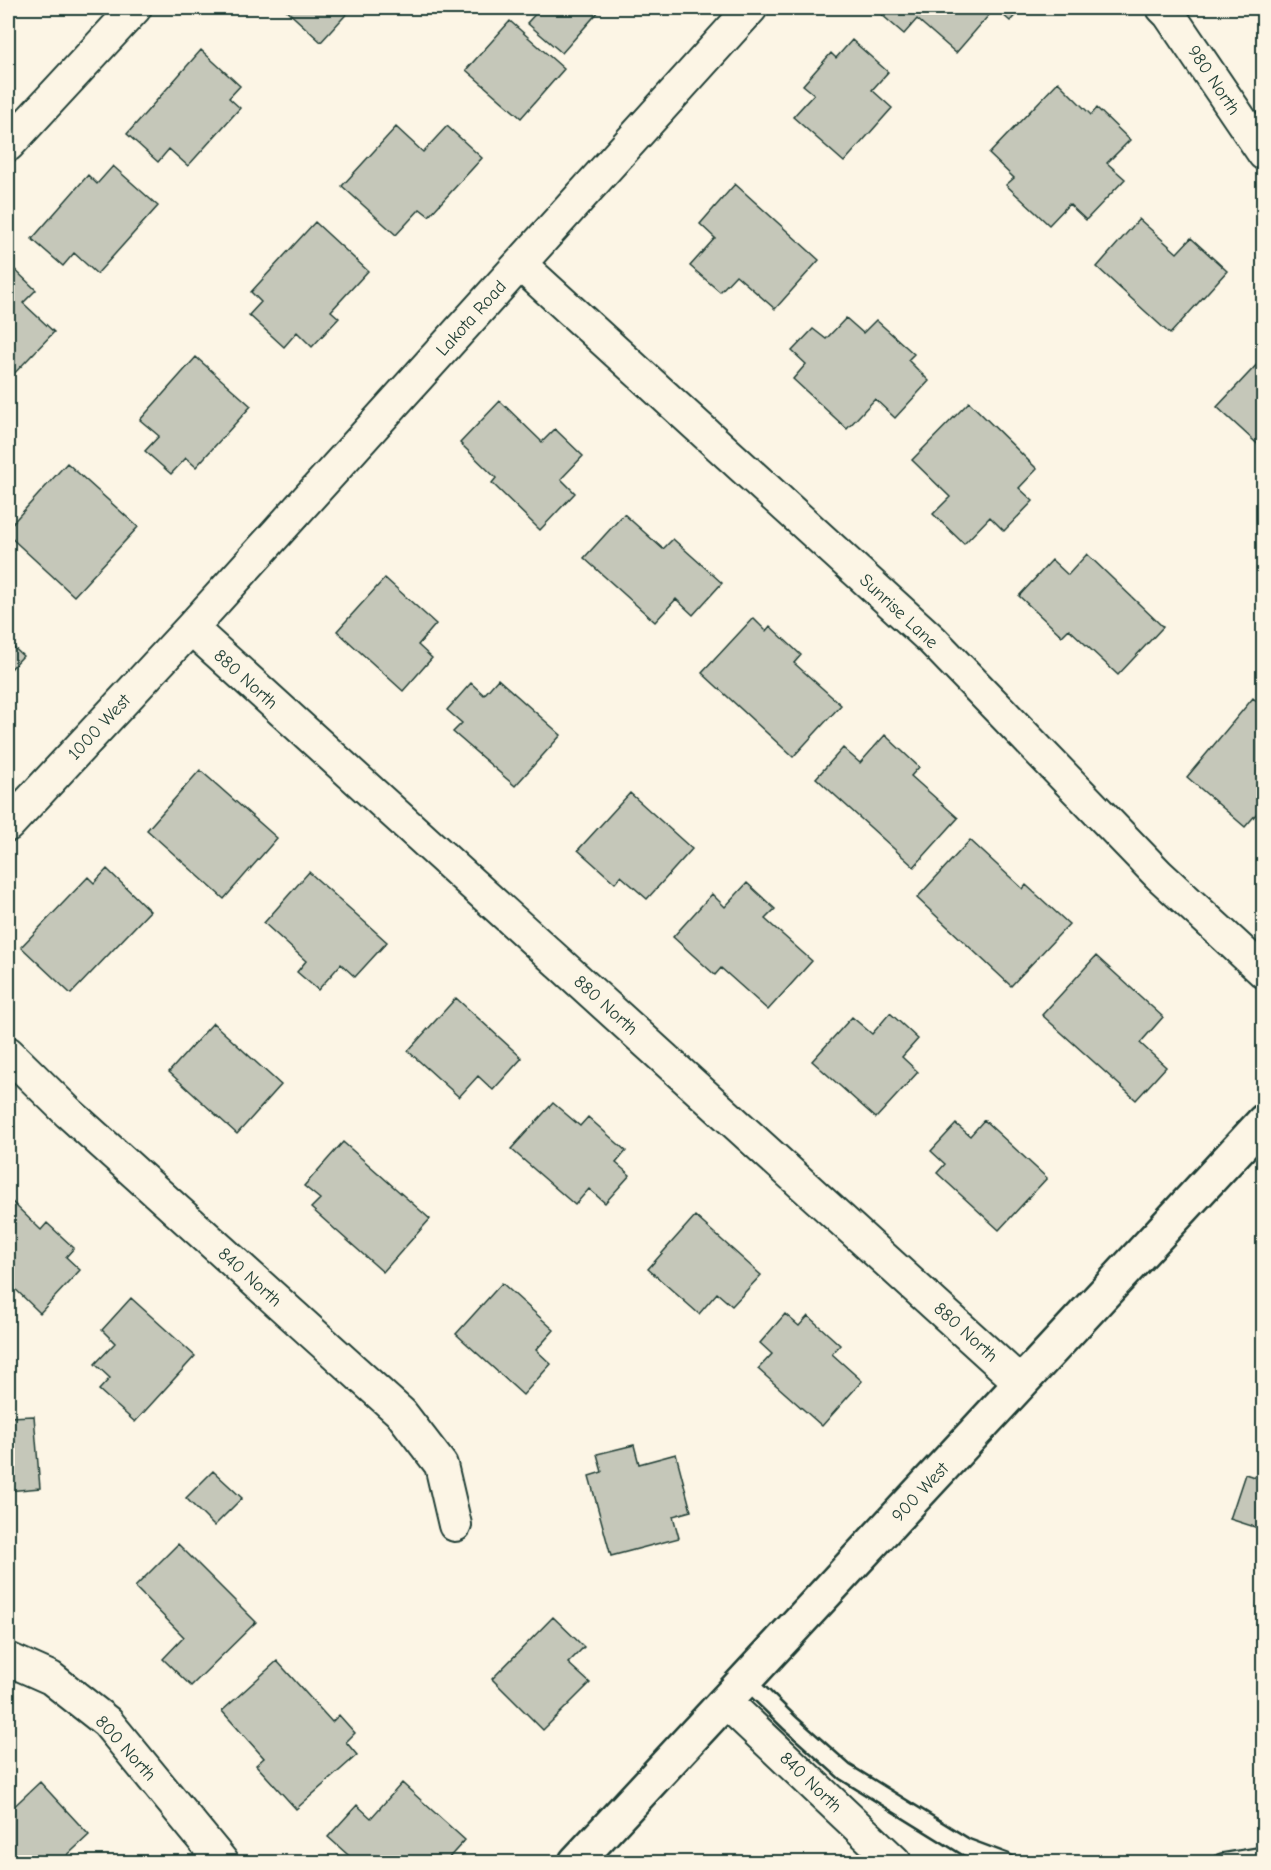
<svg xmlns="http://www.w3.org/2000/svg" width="1271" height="1870" viewBox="0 0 1271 1870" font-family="'Comic Neue',sans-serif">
<rect width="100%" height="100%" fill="#fcf5e5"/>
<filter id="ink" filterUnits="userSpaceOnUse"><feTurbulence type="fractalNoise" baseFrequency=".0167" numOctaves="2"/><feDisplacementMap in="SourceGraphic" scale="12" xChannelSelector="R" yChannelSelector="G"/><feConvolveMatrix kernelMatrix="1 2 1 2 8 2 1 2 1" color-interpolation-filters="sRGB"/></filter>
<g filter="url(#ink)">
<path fill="#c5c7b9" stroke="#1f3d34" stroke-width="1.5" d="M284,8h68l-31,34z
M541,8h54l4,3 -37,42 -35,-30z
M874,8h148l-12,13 -15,-13 -39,45 -39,-34 -13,15z
M510,21l54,48 -43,49 -55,-48z
M852,40l36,32 -16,18 20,18 -48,54 -51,-45 21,-23 -11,-9 28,-32 5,5z
M201,50l39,36 -11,12 11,10 -52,58 -19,-17 -11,13 -31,-28z
M1058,82l33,33 6,-7 33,32 -23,23 18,16 -39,41 -17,-16 -20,21 -43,-40 8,-7 -25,-24z
M447,126l35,32 -53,58 -9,-7 -24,26 -54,-49 54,-59 27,25z
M113,166l45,40 -61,68 -23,-21 -11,13 -31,-27 56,-64 9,9z
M735,184l84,76 -44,49 -39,-34 -16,17 -30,-26 25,-28 -15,-14z
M1139,219l38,34 14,-15 36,33 -57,63 -73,-67z
M315,222l53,49 -37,40 8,7 -27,29 -15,-15 -13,15 -35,-32 12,-13 -10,-10z
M8,263l28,27 -13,13 31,29 -46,48z
M846,318l17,15 13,-13 38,34 -6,6 21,21 -34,37 -20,-19 -28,30 -54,-50 13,-15 -14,-13 21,-22 13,10z
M196,357l55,49 -55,61 -10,-9 -15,16 -26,-23 14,-15 -19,-16z
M1264,357v93l-47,-43z
M500,401l42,41 13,-13 28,27 -22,23 14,14 -35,37 -48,-47 4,-5 -36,-35z
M969,402l68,67 -18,19 14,13 -29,30 -14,-14 -26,27 -31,-30 17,-17 -38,-37z
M67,463l71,64 -64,69 -66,-61v-7z
M624,514l39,35 10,-10 49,44 -29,32 -17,-16 -21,23 -71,-64z
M1087,554l76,73 -45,48 -49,-46 -7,7 -43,-40 33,-36 16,15z
M385,578l51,46 -18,21 14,13 -29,33 -66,-60z
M753,618l13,13 4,-5 31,29 -7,8 47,42 -48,52 -91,-84z
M8,642l15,14 -15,16z
M498,679l63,56 -46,51 -62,-54 9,-9 -15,-13 24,-27 13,12z
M1253,698l11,9v98l-19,22 -58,-50z
M885,735l34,32 -8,9 47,42 -44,49 -98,-89 27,-30 17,15z
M200,770l77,68 -53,61 -77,-69z
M630,793l62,56 -45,50 -26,-23 -6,7 -37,-33z
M970,840l53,49 3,-4 43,39 -58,62 -94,-88z
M107,869l43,42 -79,83 -50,-47 67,-70 6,6z
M309,872l78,70 -32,35 -14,-13 -23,26 -21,-18 9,-11 -42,-38z
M747,883l28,26 -10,10 47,42 -44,49 -47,-42 -6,7 -42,-38 39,-43 13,13z
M1096,956l67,61 -23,26 26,24 -30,33 -94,-85z
M456,998l66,60 -29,32 -15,-14 -19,21 -51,-46z
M890,1013l28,26 -16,18 16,15 -42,46 -64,-57 40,-44 20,17z
M213,1023l68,62 -44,49 -68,-62z
M553,1103l27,23 8,-9 38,34 -10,12 14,12 -25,28 -16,-14 -14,16 -64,-56z
M984,1120l63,58 -48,52 -62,-57 8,-9 -14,-13 25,-27 14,12z
M343,1142l87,77 -47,53 -72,-64 9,-9 -16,-13z
M8,1198l33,32 6,-7 27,25 -8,9 14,13 -40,43 -32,-31z
M695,1216l66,59 -29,31 -15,-13 -18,21 -51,-45z
M502,1283l52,47 -18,20 15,14 -28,31 -67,-61z
M131,1298l64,58 -60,66 -36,-32 11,-12 -15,-14 20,-21 -13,-13z
M785,1314l14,12 9,-10 32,29 -8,9 30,27 -40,45 -64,-57 14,-15 -12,-11z
M34,1416l6,72 -32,3v-74z
M634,1445l5,19 37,-10 15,57 -18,5 6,22 -68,18 -22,-80 13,-4 -5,-18z
M213,1471l29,27 -28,28 -28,-28z
M1245,1474l19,6v50l-34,-11z
M178,1544l78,78 -65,64 -28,-27 21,-22 -49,-50z
M553,1617l31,30 -16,16 22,20 -47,47 -51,-51z
M277,1661l55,61 7,-7 16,18 -9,9 11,13 -61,54 -40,-44 8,-7 -42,-47z
M40,1782l49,53 -29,27h-52v-50z
M402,1783l63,57 -20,22h-89l-28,-25 29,-32 14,13z"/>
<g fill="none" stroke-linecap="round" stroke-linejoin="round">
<defs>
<path id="lane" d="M746,1680l44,43 55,49 121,75 40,15
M1222,1862l42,-7"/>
<path id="street" d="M1163,8l6,6 95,140
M8,145l127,-137
M520,264l412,376 227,235 105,97
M191,628l830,755
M8,825l183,-197 560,-620
M8,1053l61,60 332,300 40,52 14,60
M8,1659l43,19 56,44 115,140
M725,1701l170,161"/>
<path id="secondary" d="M576,1862l688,-741"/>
</defs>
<use href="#lane" stroke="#1f3d34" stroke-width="20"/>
<use href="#street" stroke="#1f3d34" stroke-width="36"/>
<use href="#secondary" stroke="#1f3d34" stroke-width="38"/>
<use href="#lane" stroke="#fcf5e5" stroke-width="15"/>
<use href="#street" stroke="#fcf5e5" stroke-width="32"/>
<use href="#secondary" stroke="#fcf5e5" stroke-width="33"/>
</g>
</g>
<g text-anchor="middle" stroke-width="4.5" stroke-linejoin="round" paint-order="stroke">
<g font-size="18" fill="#1f3d34" stroke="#fcf5e5">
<text transform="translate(1214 80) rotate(56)" y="6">980 North</text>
<text transform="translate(471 318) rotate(-48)" y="6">Lakota Road</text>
<text transform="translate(899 611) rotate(43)" y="6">Sunrise Lane</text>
<text transform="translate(246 679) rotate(42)" y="6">880 North</text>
<text transform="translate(99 727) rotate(-47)" y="6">1000 West</text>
<text transform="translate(606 1005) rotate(42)" y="6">880 North</text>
<text transform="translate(250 1277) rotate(42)" y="6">840 North</text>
<text transform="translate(966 1332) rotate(42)" y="6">880 North</text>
<text transform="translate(920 1492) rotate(-47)" y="6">900 West</text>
<text transform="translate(126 1748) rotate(48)" y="6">800 North</text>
<text transform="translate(811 1782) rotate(44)" y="6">840 North</text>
</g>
</g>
<rect width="1271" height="1870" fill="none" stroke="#fcf5e5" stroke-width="30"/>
<rect x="15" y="15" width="1241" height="1840" fill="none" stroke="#1f3d34" stroke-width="2" filter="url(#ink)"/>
</svg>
